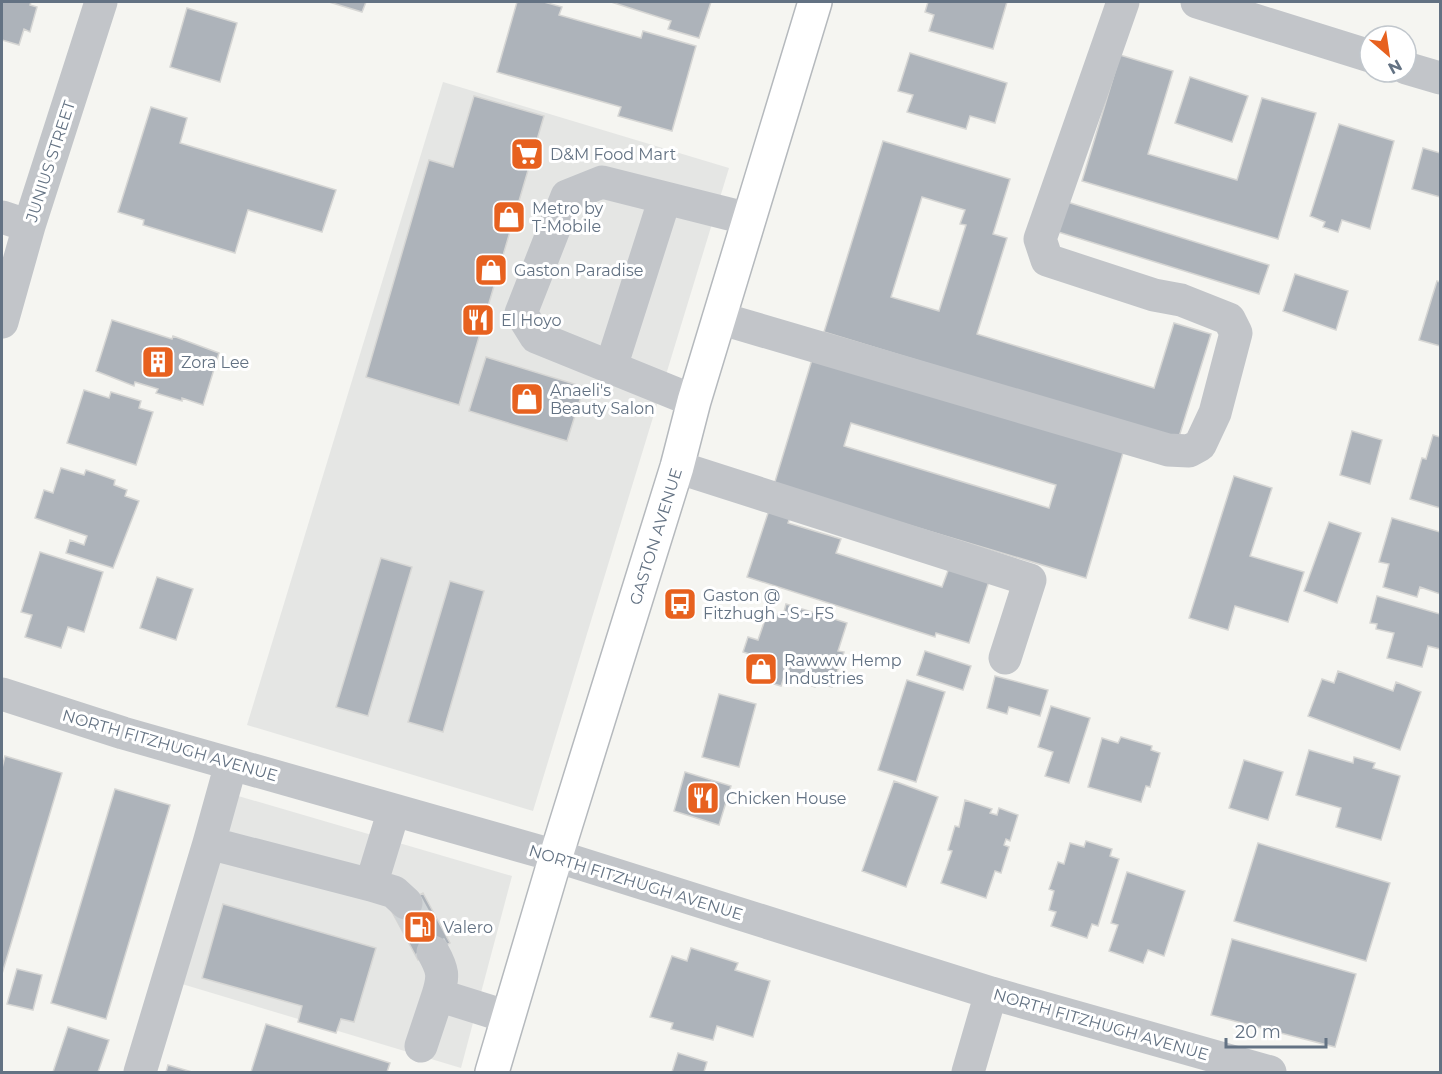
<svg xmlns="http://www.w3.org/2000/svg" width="1442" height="1074" viewBox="0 0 1442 1074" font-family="Montserrat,sans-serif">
<rect width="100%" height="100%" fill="#f5f5f1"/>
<path fill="#e5e6e4" d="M443,82l286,86 -196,643 -286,-86z
M228,793l284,83 -51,192 -289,-87z"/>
<path fill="#adb3ba" stroke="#d6d6d4" stroke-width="1.5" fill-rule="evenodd" d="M2,2h29l-1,3 7,2 -7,25 -6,-3 -5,16 -17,-5z
M329,2h37l-4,10z
M517,2h27l18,5 -3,8 82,23 2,-7 53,15 -24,85 -54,-15 3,-9 -124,-35z
M611,2h100l-12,36 -31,-9 3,-8z
M928,2h79l-14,47 -64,-18 5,-16 -9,-3z
M187,8l50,15 -17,59 -50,-15z
M910,53l97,30 -12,40 -25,-7 -4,13 -59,-17 6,-17 -15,-4z
M1120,55l53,16 -25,83 89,26 25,-82 54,15 -38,126 -196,-58z
M1190,77l58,19 -16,46 -57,-19z
M474,96l70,20 -85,289 -93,-28 63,-217 24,7z
M151,107l36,11 -7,25 156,47 -14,42 -74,-22 -13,43 -92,-28 1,-5 -26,-8z
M1339,124l55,17 -24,88 -28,-9 -4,12 -15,-5 2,-5 -15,-6z
M883,141l127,38 -17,55 14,4 -30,96 177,54 20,-65 37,11 -33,106 -354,-108zM922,197l43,13 -5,14 6,1 -27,86 -48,-14z
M1423,148l17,5v44l-28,-8z
M1064,201l205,64 -10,29 -204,-63z
M1295,274l53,17 -12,39 -53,-19z
M1437,281l3,1v64l-21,-6z
M112,320l60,19 1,-3 46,17 -16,52 -21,-7v3l-26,-8 2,-4 -23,-7 -1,4 -38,-15z
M814,353l311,93 -39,132 -312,-93zM851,423l205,62 -7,23 -205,-62z
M486,357l98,30 -17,54 -98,-30z
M84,390l25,8 2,-6 30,9 -2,7 14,4 -17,53 -69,-22z
M1352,431l30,9 -12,44 -30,-9z
M1433,435l7,2v71l-30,-9 12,-41 4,1z
M61,468l23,7 2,-5 29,10 -1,5 13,5 -2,6 14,5 -26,67 -47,-15 4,-13 14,5 3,-9 -52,-18 9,-28 9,3z
M1234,476l38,12 -22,68 54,16 -16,50 -53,-16 -7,24 -39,-12z
M771,504l21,7 -4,12 53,16 -5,14 106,34 10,-27 40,12 -23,71 -33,-10 -1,4 -188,-60z
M1392,518l48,14v62l-20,-7 -3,10 -34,-10 6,-23 -10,-2z
M1329,522l32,11 -24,70 -33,-12z
M40,552l63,20 -19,60 -16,-5 -7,21 -36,-11 7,-22 -11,-3z
M381,558l31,9 -44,149 -32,-9z
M157,577l36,12 -17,51 -36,-12z
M450,581l34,10 -41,141 -35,-10z
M1377,596l63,18v35l-12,-3 -6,21 -35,-9 7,-25 -18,-4 1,-5 -7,-1z
M786,604l61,19 -9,28 6,1 -12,35 -15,-5 -2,5 -31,-10 -3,9 -31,-9 6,-21 -13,-4 5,-15 10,3 10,-29 15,5z
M925,651l46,15 -8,24 -46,-15z
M1338,671l55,20 3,-9 25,10 -21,58 -92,-34 14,-37 12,4z
M995,676l53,14 -8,26 -31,-9 -2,7 -20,-6z
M907,680l38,12 -29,90 -38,-12z
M719,694l37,10 -17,63 -37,-10z
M1051,706l39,12 -21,65 -24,-7 8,-24 -15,-5z
M1121,737l31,9 -1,4 9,3 -10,34 -4,-1 -5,16 -53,-15 14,-49 16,5z
M1309,750l44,13 1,-6 21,6 -2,5 27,8 -19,64 -45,-13 5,-19 -45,-13z
M5,756l57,17 -60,201v-206z
M1244,760l39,12 -15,48 -39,-12z
M685,772l46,14 -12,39 -45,-14z
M894,781l44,16 -32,90 -44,-16z
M115,789l55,16 -64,214 -55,-16z
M965,800l27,9 -2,4 7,2 2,-7 19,7 -8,26 -4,-2 -2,6 5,2 -8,26 -6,-2 -9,27 -45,-15 11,-32 -4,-1 7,-24 4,1z
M1086,841l26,8 -2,7 9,3 -21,67 -6,-2 -5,14 -36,-12 5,-14 -7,-2 5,-19 -5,-2 9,-27 6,2 6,-21 14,4z
M1258,843l132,40 -24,78 -132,-40z
M1127,872l58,19 -21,65 -16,-6 -5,13 -34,-12 9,-26 -7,-2z
M423,893l27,50 -32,17 -27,-50z
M223,904l153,44 -22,74 -13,-3 -5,14 -38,-11 4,-16 -100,-28z
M1232,939l124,35 -21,73 -124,-32z
M691,948l47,15 -3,7 35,11 -17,56 -36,-11 -4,14 -42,-11 2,-6 -23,-6 22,-61 15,5z
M17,969l25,6 -9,35 -26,-6z
M266,1024l124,39 -3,9h-136z
M68,1027l41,13 -11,32h-45z
M678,1053l29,9 -3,10h-32z
M168,1065l24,7h-26z"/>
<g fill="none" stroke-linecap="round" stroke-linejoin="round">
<path stroke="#d0d4d6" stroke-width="33" stroke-dasharray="33 16" stroke-linecap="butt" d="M406,903l27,49"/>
<defs>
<g id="major">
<path id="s1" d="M492,1072l64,-216 121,-389 17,-66 121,-399"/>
</g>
</defs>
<use href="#major" stroke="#b5b9bd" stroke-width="36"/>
<path stroke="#c2c5c9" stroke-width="33" d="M1197,2l173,54
M1406,68l34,10
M2,217l27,9
M719,318l449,132 21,1 11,-6 15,-32 21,-80 -7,-14 -48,-19 -27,-5 -107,-35 -7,-21 83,-237
M2,322l27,-96 72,-224
M611,367l54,-169
M694,401l-158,-64 -15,-24 46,-117 35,-14 147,37
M677,467l353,113 -25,78
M2,694l121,39 433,123 435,137 279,79
M209,843l162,42 23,-75
M371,885l23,7 12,11
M433,952c10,18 11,24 5,43l70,22
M421,1046l17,-51
M140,1072l69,-229 22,-79
M968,1072l23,-79"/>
<use href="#major" stroke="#fff" stroke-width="33"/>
</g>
<defs>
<symbol id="supermarket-square" viewBox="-11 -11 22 22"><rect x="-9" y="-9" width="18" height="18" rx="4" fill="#e7611f" stroke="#fff"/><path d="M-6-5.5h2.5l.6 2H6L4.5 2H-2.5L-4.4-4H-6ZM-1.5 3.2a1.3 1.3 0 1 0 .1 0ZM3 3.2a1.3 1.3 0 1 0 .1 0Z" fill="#fff"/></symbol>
<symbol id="shop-square" viewBox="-11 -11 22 22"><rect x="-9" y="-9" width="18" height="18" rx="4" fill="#e7611f" stroke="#fff"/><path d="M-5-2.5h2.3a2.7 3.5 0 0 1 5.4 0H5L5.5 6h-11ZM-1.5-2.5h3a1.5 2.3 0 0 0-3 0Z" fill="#fff"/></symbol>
<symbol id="restaurant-square" viewBox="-11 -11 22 22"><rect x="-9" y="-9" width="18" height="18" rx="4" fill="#e7611f" stroke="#fff"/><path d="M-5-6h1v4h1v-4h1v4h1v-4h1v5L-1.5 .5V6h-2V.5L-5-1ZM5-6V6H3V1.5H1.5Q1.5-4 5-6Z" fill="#fff"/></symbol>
<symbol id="building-square" viewBox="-11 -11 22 22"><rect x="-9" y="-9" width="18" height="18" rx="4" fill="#e7611f" stroke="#fff"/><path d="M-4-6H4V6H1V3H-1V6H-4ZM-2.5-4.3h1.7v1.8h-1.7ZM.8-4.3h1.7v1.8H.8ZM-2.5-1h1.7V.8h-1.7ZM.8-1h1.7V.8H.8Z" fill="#fff"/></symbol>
<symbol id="bus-square" viewBox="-11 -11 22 22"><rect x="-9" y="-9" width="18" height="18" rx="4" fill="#e7611f" stroke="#fff"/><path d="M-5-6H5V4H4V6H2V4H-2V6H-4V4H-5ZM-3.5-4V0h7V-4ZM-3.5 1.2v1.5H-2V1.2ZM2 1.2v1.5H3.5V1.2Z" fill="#fff"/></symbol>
<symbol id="fuel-square" viewBox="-11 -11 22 22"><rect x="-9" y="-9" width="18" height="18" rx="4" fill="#e7611f" stroke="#fff"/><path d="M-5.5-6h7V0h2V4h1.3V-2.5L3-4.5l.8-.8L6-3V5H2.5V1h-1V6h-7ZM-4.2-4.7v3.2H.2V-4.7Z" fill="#fff"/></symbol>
</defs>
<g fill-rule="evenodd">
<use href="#supermarket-square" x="508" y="135" width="38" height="38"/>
<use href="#shop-square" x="490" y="198" width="38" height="38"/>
<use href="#shop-square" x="472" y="251" width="38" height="38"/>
<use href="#restaurant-square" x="459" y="301" width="38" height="38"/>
<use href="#building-square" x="139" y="343" width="38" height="38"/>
<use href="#shop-square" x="508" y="380" width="38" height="38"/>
<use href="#bus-square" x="661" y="585" width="38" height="38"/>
<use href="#shop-square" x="742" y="650" width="38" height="38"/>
<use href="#restaurant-square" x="684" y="779" width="38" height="38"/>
<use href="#fuel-square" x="401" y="908" width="38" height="38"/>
</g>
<g text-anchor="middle" stroke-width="6" stroke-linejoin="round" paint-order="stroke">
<g font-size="16" fill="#637283" stroke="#fff" text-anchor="start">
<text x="550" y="160">D&amp;M Food Mart</text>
<text x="532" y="214">Metro by<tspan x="532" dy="18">T-Mobile</tspan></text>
<text x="514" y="276">Gaston Paradise</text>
<text x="501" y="326">El Hoyo</text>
<text x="181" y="368">Zora Lee</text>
<text x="550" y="396">Anaeli's<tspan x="550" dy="18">Beauty Salon</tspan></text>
<text x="703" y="601">Gaston @<tspan x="703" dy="18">Fitzhugh - S - FS</tspan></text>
<text x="784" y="666">Rawww Hemp<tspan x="784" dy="18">Industries</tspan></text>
<text x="726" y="804">Chicken House</text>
<text x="443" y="933">Valero</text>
</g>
<g font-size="16" fill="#637283" stroke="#fff">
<text transform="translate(50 161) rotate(-72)" y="6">JUNIUS STREET</text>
<text dy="6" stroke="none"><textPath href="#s1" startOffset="560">GASTON AVENUE</textPath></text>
<text transform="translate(170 745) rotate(16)" y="6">NORTH FITZHUGH AVENUE</text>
<text transform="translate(636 882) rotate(17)" y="6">NORTH FITZHUGH AVENUE</text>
<text transform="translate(1101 1024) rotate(16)" y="6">NORTH FITZHUGH AVENUE</text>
</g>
</g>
<rect width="1442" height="1074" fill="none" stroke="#637283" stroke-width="6"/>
<g transform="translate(1388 54) rotate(151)"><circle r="28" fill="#ffffff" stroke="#c1c7cd" stroke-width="1.5"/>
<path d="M0-4.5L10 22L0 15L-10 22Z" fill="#e7611f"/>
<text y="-9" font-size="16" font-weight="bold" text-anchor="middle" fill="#637283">N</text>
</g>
<path d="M1226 1038v9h100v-9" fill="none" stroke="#637283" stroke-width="3"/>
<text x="1235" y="1038" font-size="18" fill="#637283" stroke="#ffffff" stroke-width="4.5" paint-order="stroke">20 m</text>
</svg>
